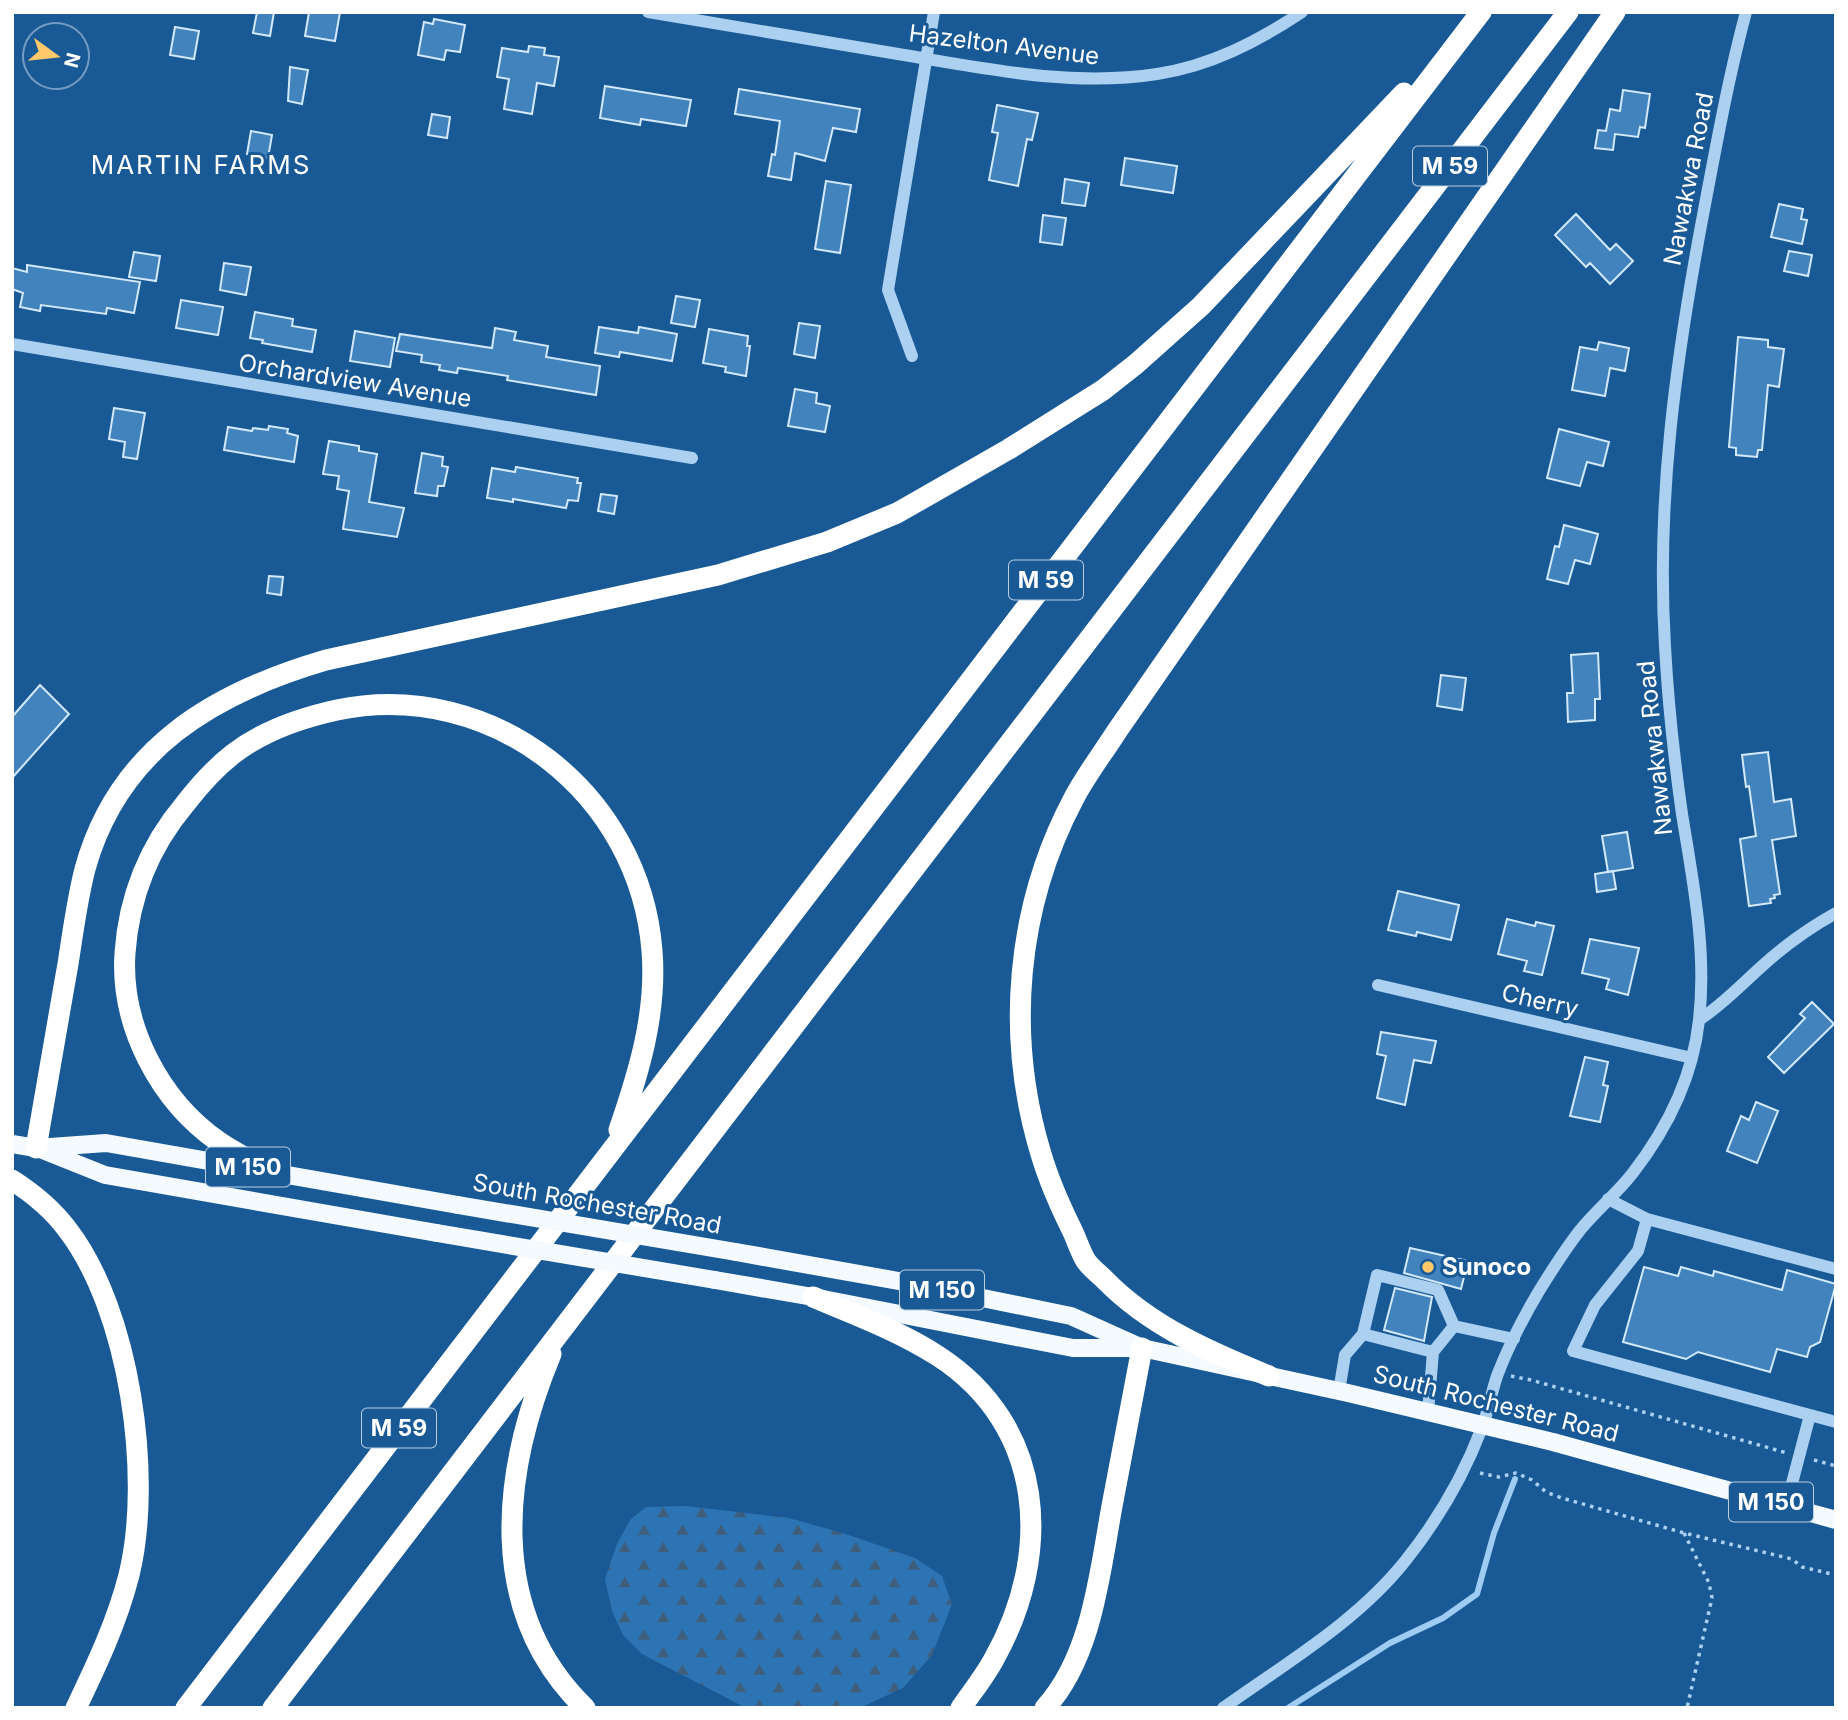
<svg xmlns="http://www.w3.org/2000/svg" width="1848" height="1720" viewBox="0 0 1848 1720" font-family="Inter,sans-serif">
<defs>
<pattern id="forest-firs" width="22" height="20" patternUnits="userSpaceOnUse" patternTransform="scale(1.75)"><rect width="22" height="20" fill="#2d74b4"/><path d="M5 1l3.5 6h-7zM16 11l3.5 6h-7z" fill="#3e5e7b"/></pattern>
</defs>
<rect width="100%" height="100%" fill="#195a96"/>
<path fill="url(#forest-firs)" d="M685,1506l104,12 60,17 66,23 27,18 10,28 -20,51 -29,33 -39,18 -11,2h-107l-104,-54 -19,-19 -11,-24 -7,-32 12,-35 13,-24 16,-13z"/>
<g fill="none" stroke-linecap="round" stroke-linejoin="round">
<path stroke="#9eccf2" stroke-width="6" d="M1288,1708l102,-65 53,-25 34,-24 17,-61 21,-54"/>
</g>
<path fill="#4283bd" stroke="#d2e8fb" stroke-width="2" d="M257,12h17l-4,24 -17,-3z
M309,12h31l-5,29 -30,-5z
M434,19l31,6 -5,27 -14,-2 -2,10 -26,-5 6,-33 9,2z
M175,27l24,4 -5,28 -24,-4z
M529,46l16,2 -1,7 15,2 -5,29 -17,-3 -5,31 -28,-5 5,-30 -12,-2 5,-29 26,4z
M290,67l18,3 -6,34 -14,-3z
M605,86l86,14 -5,26 -45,-7 -1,6 -40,-7z
M739,89l121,20 -4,23 -23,-4 -8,33 -30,-8 -4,27 -23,-4 4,-22 3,1 5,-34 -45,-7z
M1623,90l27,4 -5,34 -5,-1 -2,10 -23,-3 -2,16 -18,-2 3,-18 8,1 4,-22 10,2z
M997,105l41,8 -6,27 -5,-1 -9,47 -29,-6 9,-47 -6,-1z
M432,114l18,3 -3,21 -19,-3z
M251,131l21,4 -4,23 -21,-4z
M1125,158l52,8 -4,27 -52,-8z
M1065,179l24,4 -4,23 -23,-3z
M826,181l25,4 -11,68 -25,-4z
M1779,204l24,5 -2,10 6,1 -5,24 -31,-7z
M1576,214l34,36 6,-6 17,17 -23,23 -20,-21 -4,4 -31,-32z
M1043,215l23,3 -4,27 -22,-3z
M1789,251l23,4 -4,21 -24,-5z
M134,252l26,4 -4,25 -27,-4z
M224,263l27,4 -5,28 -26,-5z
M27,265l113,17 -6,31 -27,-5 -1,6 -65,-9 -1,6 -20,-4 3,-14 -11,-4v-21l15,4z
M676,296l24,4 -5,27 -24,-4z
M181,300l42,7 -5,28 -42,-7z
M255,312l38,7 -1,7 24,4 -4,22 -50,-9 1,-3 -13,-2z
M799,323l21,3 -5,32 -21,-4z
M599,327l39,6 1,-6 38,7 -5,27 -52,-9 -1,5 -24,-4z
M495,328l21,4 -2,8 34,6 -2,11 54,9 -4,29 -89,-15 1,-4 -50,-8 -1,5 -18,-3 1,-5 -19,-3 1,-7 -26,-4 4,-17 92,14z
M709,329l39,7 -1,10h3l-4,30 -21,-4 1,-5 -23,-4z
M355,331l40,7 -5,29 -40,-6z
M1738,337l30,3v7l16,2 -5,38 -11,-2 -6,65h-4l-1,7 -21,-2v-7l-7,-1z
M1599,342l30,6 -4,23 -15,-3 -5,28 -33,-6 8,-43 17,3z
M795,389l22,4 -1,10 14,3 -5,26 -37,-6z
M114,408l31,5 -8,46 -14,-2 2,-15 -16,-3z
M269,426l19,3 -1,4 11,3 -4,26 -70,-12 4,-23 24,4 1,-3 15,2z
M1559,429l50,13 -6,24 -16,-4 -7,24 -33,-8z
M329,441l30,5v5l18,3 -8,48 35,6 -7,29 -54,-8 6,-38 -12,-2 2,-13 -16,-2z
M422,453l21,4 -1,9 6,1 -4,19h-6l-1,10 -22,-3z
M516,467l62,11 -1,5h4l-3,18 -10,-1 -2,8 -53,-9v3l-26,-4 5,-30 23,4z
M601,494l16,2 -3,18 -16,-3z
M1564,525l34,9 -8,30 -15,-4 -7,24 -21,-5 8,-33 4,1z
M269,576l14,1 -2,18 -14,-2z
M1598,653l2,46h-5v21l-27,2 -1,-29h6l-2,-38z
M1441,675l25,3 -4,32 -25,-4z
M40,685l29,29 -57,64v-61z
M1768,752l6,50 17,-3 5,37 -24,4 8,54 -6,1 1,3 -5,1 1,4 -22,3 -9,-67 16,-3 -7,-50 -3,1 -4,-32z
M1627,832l6,36 -25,4 -6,-36z
M1613,871l3,18 -19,3 -2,-18z
M1398,891l61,14 -8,35 -34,-8 -1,4 -28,-6z
M1507,919l28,7 1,-4 18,4 -12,49 -18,-4 3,-10 -29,-7z
M1590,939l49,9 -11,47 -22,-6 3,-10 -27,-6z
M1812,1002l22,22 -50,49 -16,-16 37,-39 -5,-4z
M1381,1032l55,9 -5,22 -17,-3 -9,45 -28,-7 9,-42 -9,-2z
M1585,1057l23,5 -5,23 5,1 -8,36 -30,-6z
M1756,1102l22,9 -21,52 -30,-12 14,-35 8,4z
M1410,1248l58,13 -7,28 -57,-16z
M1644,1267l34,9 3,-9 32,9 1,-5 68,19 5,-20 49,14 -16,58 -10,5 -3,10 -30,-8 -7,23 -72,-20 -12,7 -63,-17z
M1395,1288l37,9 -8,44 -40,-11z"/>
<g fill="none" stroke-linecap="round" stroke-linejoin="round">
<path stroke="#abd0f0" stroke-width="3.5" stroke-dasharray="3.5 5" stroke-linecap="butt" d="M1511,1376l20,4 256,73
M1814,1460l22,6
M1480,1473l19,4 17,-4 16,7 14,12 16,6 122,35 108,26 10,8 34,8
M1684,1533l25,50 3,15 -25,110"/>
<path stroke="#abd0f0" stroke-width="12" d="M648,12c85,14 171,29 256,43 83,14 169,32 253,19 53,-8 100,-32 145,-62
M12,344l680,114
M912,356l-24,-66 46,-278
M1378,985l314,73
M1699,1020c23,-15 42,-35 62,-53 23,-21 48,-39 75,-54
M1608,1199l39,20 189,50
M1647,1219l-9,32 -43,54 -22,46 237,64
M1363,1334l14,-59 61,15 16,36
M1339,1391l6,-36 18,-21 70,18
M1428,1412l5,-60 21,-26 60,13
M1786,1506l24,-91 26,7
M1223,1708c63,-45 135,-87 183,-148 31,-39 57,-83 75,-130 7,-17 10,-36 16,-54 11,-29 26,-58 42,-85 13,-21 26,-42 42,-62 16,-19 36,-36 51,-55 35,-45 61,-97 67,-154 8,-69 -6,-138 -17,-206 -8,-56 -14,-112 -17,-168 -9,-146 11,-288 38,-431 13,-68 25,-136 43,-203"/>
<path stroke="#f5faff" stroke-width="18" d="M12,1144l24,4 70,-5 352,62
M40,1149l65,26 332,58
M736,1252l168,30 167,34 71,32 206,45 205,49 283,78
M715,1280l98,17 260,51h63"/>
<path stroke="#fff" stroke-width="21" d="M36,1148c11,-62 21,-123 32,-184 5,-32 9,-64 17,-95 33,-120 128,-176 241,-209l392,-85 109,-33 70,-29 112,-64 94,-59 33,-26 65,-58 203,-213
M269,1171c-17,-10 -34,-18 -50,-29 -59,-41 -99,-116 -94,-189 4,-57 23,-105 60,-149 14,-18 30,-36 48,-50 30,-23 67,-36 104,-44 156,-32 303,84 315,241 5,62 -13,121 -33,179
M12,1180c22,14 40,29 55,49 63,81 86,248 62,346 -12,47 -32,89 -53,133
M813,1297c43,18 86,34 125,59 108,70 115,198 56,303 -9,17 -22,33 -33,49
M551,1354c-49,118 -66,257 34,354
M1269,1376c-59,-24 -119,-50 -164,-96 -6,-6 -14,-12 -19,-19 -5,-8 -9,-20 -13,-29 -13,-26 -24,-51 -32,-78 -36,-118 -25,-247 33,-356 12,-23 29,-45 43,-67l498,-719
M186,1708l1295,-1696
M273,1708l1295,-1696
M1045,1708c47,-51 55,-136 67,-202 10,-53 20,-106 30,-158"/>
<path stroke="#f5faff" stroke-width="18" d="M458,1205l278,47
M437,1233l278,47"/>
</g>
<circle fill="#ffc86b" stroke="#195a96" stroke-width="2.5" cx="1428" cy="1267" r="7"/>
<g text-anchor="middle" stroke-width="6" stroke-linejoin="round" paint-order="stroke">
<g fill="#195a96" stroke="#bacee0" stroke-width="2">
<rect x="1413" y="146.5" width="74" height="39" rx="5"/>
<rect x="1009" y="560.5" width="74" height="39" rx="5"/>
<rect x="206" y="1147.5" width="84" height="39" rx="5"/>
<rect x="900" y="1270.5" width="84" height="39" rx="5"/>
<rect x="362" y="1408.5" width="74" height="39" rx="5"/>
<rect x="1729" y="1482.5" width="84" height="39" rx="5"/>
</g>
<g font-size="23" font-weight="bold" fill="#fff">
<text x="1450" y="174">M 59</text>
<text x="1046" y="588">M 59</text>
<text x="248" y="1175">M 150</text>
<text x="942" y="1298">M 150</text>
<text x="399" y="1436">M 59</text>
<text x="1771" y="1510">M 150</text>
</g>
<g font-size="24" fill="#fff" stroke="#195a96">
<text transform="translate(1004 45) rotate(7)" y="8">Hazelton Avenue</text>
<text transform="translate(1689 179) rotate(-79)" y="8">Nawakwa Road</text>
<text transform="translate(355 381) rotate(9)" y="8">Orchardview Avenue</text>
<text transform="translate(1655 748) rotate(-96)" y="8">Nawakwa Road</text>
<text transform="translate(1540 1001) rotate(13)" y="8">Cherry</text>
<text transform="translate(597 1204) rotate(10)" y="8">South Rochester Road</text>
<text transform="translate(1496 1404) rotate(14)" y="8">South Rochester Road</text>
</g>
<g font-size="24" font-weight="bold" fill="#fff" stroke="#195a96" text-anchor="start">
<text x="1442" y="1275">Sunoco</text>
</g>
<g font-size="26" letter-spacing="2" fill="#fff" stroke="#195a96">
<text x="201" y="174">MARTIN FARMS</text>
</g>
</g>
<rect width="1848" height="1720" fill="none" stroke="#ffffff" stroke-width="28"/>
<g transform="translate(56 56) rotate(105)"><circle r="33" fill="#195a96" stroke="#759cc0" stroke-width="2"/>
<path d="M0-5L12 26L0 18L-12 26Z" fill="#ffc86b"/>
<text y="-10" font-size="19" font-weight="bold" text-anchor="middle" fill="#ffffff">N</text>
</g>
</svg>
